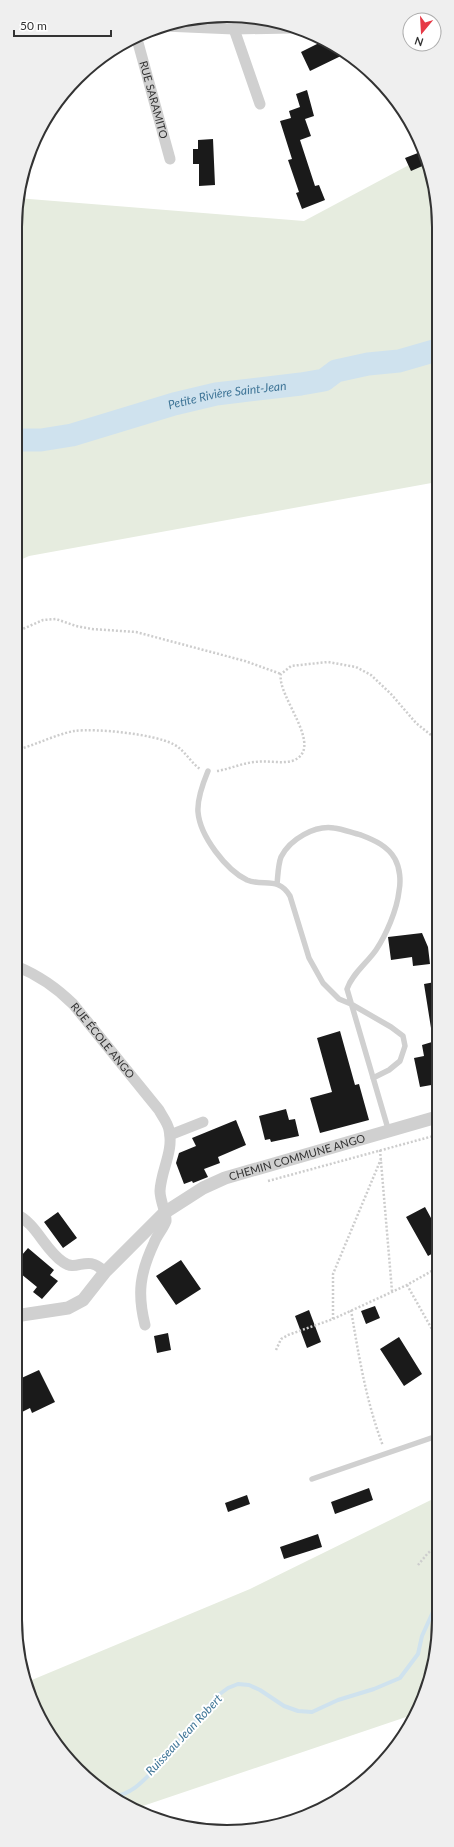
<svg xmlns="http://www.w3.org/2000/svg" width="454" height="1847" viewBox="0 0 454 1847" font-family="Lato,sans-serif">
<rect width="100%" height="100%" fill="#fff"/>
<path fill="#e6ecdf" d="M424,157l13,43v282l-408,74 -13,6 1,-364 287,23z
M437,1497v151l-22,66 -278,94 -2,3 -67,-51 -37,-59 -4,-19 223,-93z"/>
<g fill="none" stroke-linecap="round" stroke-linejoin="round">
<path stroke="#cfe2ee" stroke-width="4" d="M115,1796c16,-2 26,-13 37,-24l65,-76 11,-8 10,-4 11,1 11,5 24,16 14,5 14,1 26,-12 36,-11 26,-11 18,-24 4,-18 15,-33"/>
<path stroke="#cfe2ee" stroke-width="23" id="s1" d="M17,440h24l31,-5 102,-31 42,-10 85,-10 23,-4 12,-9 32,-7 31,-3 38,-11"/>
</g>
<path fill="#1a1a1a" d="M325,40l20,14 -35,17 -9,-19z
M307,90l7,26 -9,3 6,17 -11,4 15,46 4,-1 6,15 -23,9 -6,-16 3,-1 -11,-32 4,-1 -12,-38 11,-3 -2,-7 11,-4 -4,-13z
M213,139l2,46 -16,1v-22h-6v-15h5v-9z
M423,151l4,13 -16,7 -6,-13z
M422,933l6,14 2,17 -17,2 -1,-9 -21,3 -3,-23z
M435,982l2,15v30l-6,1 -7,-44z
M340,1031l15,54 4,-1 10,36 -49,13 -10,-35 22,-6 -15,-54z
M432,1042l5,24v18l-17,3 -6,-29 10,-2 -2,-11z
M286,1109l3,11 6,-1 4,17 -28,6 -1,-3 -5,1 -6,-24z
M236,1120l10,25 -28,12 2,6 -16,6 4,8 -15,6 -1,-2 -8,3 -8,-21 3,-10 17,-7 -4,-8z
M425,1207l12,22v22l-9,5 -22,-39z
M58,1212l19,26 -14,10 -19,-26z
M28,1248l26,22 -4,5 8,6 -16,18 -9,-7 4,-5 -22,-18v-6z
M181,1260l20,29 -25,16 -20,-29z
M375,1306l5,12 -14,6 -5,-13z
M309,1310l12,32 -14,6 -12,-32z
M168,1333l3,17 -14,3 -3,-17z
M399,1337l23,37 -18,12 -24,-37z
M39,1370l16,32 -23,11 -2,-5 -8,4 -7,-15v-16z
M369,1488l4,12 -38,14 -4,-12z
M247,1495l3,9 -22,8 -3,-9z
M318,1534l4,13 -38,12 -4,-12z"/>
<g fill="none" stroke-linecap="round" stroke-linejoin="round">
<path stroke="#cdcdcd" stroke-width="2.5" stroke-dasharray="2 2" stroke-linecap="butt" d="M16,632l27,-12 13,-1 20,7 16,3 44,3 109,29 36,13
M16,750c20,-5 38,-15 58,-19 23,-3 79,3 99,13 12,6 17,18 27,25
M217,771c13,-2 25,-8 38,-9 12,-2 25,2 37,-1 35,-12 -16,-65 -11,-87l10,-8 18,-2 19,-2 28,5 15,8 20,19 25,29 21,17
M380,1150l12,141
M268,1181l169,-46
M407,1285l30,53
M351,1310c8,47 15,91 32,136
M333,1319v-45l48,-115
M276,1350l5,-11 7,-4 45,-16 74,-34 30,-17
M418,1565l10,-12 9,-7"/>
<path stroke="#d0d0d0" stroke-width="5.5" d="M208,771c-5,12 -11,28 -10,41 2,24 28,58 49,68 17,7 31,-4 43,16l19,62 14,25 16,16 12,5 40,23 12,9 2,10 -5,15 -11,9 -16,8
M277,884c1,-9 1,-19 4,-27 9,-18 34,-32 53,-29 9,1 18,5 27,7 13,5 27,11 34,24 5,9 6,22 4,32 -2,19 -13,44 -23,59 -9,13 -24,24 -29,39l42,143
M312,1479l125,-43"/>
<g stroke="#d0d0d0" stroke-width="11">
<path d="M164,26l70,3 57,-1"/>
<path d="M234,29l26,75"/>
<path id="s2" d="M137,39l33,120"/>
<path id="s3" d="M16,966c22,9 40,21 57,38l86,106c3,6 9,13 10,20 5,21 -8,40 -9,61 0,10 7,24 6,30 -3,8 -9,14 -12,22 -14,30 -17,50 -9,82"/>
<path d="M170,1135l33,-13"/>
<path d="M16,1214c21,10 28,35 47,48 15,11 23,-9 42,10"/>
</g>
<path stroke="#d0d0d0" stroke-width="13" id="s4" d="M15,1316l53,-8 15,-8 22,-28 59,-59 39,-25 22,-10 212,-61"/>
</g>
<g text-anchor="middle" stroke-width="4" stroke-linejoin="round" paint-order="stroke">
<g font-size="11" fill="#333" stroke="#fff">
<text dy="4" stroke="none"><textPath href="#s2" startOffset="63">RUE SARAMITO</textPath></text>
<text dy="4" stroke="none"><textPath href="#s3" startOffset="116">RUE ÉCOLE ANGO</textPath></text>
<text dy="4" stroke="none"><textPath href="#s4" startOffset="335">CHEMIN COMMUNE ANGO</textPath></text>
</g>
<g font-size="12" font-style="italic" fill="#3f7597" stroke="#fff">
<text dy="4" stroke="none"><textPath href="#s1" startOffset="216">Petite Rivière Saint-Jean</textPath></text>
<text transform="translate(184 1735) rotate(-47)" y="4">Ruisseau Jean Robert</text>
</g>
</g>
<path d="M0 0H454V1847H0ZM227 22H227A205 205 0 0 1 432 227V1620A205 205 0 0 1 227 1825H227A205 205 0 0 1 22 1620V227A205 205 0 0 1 227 22Z" fill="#efefef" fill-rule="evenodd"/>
<path fill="none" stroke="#333" stroke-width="2" d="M227 22H227A205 205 0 0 1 432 227V1620A205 205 0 0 1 227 1825H227A205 205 0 0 1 22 1620V227A205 205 0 0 1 227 22Z"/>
<g transform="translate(422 32) rotate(198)"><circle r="19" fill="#ffffff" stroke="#adadad"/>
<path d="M0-3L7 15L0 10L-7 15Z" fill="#e63946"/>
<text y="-6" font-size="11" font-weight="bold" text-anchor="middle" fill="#333333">N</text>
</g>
<path d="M14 30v6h97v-6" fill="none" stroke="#333333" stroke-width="2"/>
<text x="20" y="30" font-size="12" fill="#333333" stroke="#ffffff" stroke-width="3" paint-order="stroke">50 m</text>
</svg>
